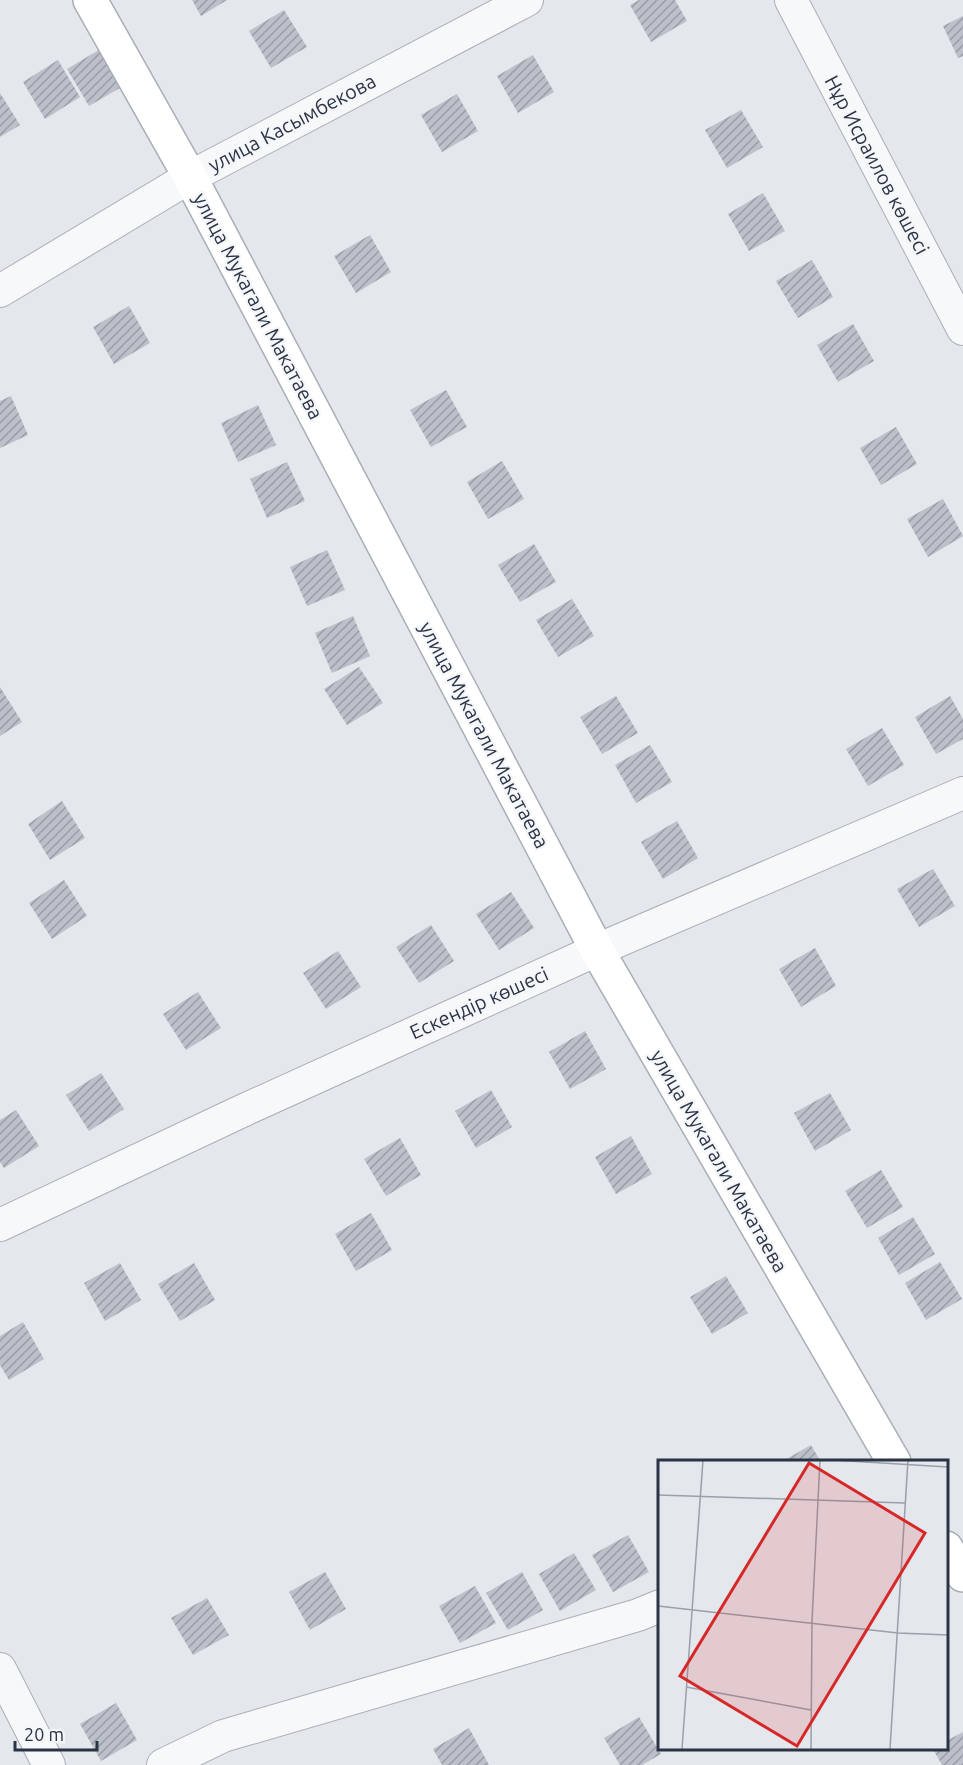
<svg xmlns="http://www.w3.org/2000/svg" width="963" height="1765" viewBox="0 0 963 1765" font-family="Ubuntu,sans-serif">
<defs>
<pattern id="building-hatch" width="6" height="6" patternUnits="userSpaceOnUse" patternTransform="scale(1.5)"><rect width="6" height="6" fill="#bbc0ca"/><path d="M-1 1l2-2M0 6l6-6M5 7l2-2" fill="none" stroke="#989da6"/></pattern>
</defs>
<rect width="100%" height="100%" fill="#e4e7ec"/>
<path fill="url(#building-hatch)" d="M192,0h35l-26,16z
M639,0h36l12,21 -36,21 -21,-37z
M284,10l23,37 -36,21 -22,-37z
M963,16v40l-5,2 -15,-32z
M102,48l23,37 -36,21 -22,-37z
M533,55l21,37 -36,21 -21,-37z
M58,60l22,37 -35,22 -22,-37z
M0,93l20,32 -20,12z
M457,94l21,37 -36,21 -21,-37z
M741,110l22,37 -36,21 -22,-38z
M763,193l22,38 -36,20 -21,-37z
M370,235l21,37 -35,21 -22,-37z
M812,260l21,37 -35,21 -22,-37z
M129,306l21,37 -36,21 -21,-37z
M853,324l21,37 -36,21 -21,-37z
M446,390l21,37 -36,20 -21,-37z
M11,396l17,39 -28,13v-47z
M258,405l18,40 -38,17 -17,-39z
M896,427l21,37 -36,21 -21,-37z
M502,461l22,38 -36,20 -21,-37z
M287,462l18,39 -38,17 -17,-39z
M943,499l20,37 -35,21 -21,-38z
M534,544l22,38 -36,20 -22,-37z
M327,550l18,40 -38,16 -17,-39z
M572,599l22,37 -36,21 -22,-37z
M353,616l17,40 -38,17 -17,-40z
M359,667l24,36 -36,22 -23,-36z
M0,687l22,35 -22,14z
M616,696l22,37 -36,21 -22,-37z
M950,696l13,23v20l-27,15 -21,-37z
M882,728l22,37 -36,21 -22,-37z
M650,745l22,37 -36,21 -21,-38z
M62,801l23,37 -35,22 -22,-36z
M677,821l21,37 -35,21 -22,-37z
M933,869l22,37 -36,21 -22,-38z
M64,880l23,36 -35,23 -23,-36z
M511,892l23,36 -35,22 -23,-36z
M431,925l23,36 -35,22 -23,-36z
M815,948l21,38 -35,21 -22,-38z
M338,951l23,36 -35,22 -23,-36z
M198,992l23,36 -35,22 -23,-36z
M585,1031l21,38 -36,20 -21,-37z
M101,1073l23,36 -35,22 -23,-36z
M491,1090l21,37 -36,21 -21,-37z
M830,1093l21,37 -36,21 -21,-38z
M16,1110l23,36 -35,22 -4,-6v-42z
M631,1136l21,38 -36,20 -21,-37z
M400,1138l21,37 -35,21 -22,-37z
M881,1170l22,37 -36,21 -22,-37z
M371,1213l21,37 -36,21 -21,-37z
M913,1217l22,37 -36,21 -21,-37z
M940,1262l22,37 -36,21 -21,-37z
M120,1263l21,37 -36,21 -21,-38z
M194,1263l21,37 -35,21 -22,-37z
M726,1276l22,37 -36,21 -22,-37z
M23,1322l21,37 -35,21 -9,-15v-29z
M811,1445l10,17h-40z
M628,1535l21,37 -36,20 -21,-37z
M574,1553l22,37 -36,21 -21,-37z
M325,1572l21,37 -36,21 -21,-38z
M522,1572l21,38 -35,20 -22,-37z
M475,1586l21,37 -36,20 -21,-37z
M207,1598l22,37 -36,20 -22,-37z
M116,1703l21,37 -36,21 -21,-37z
M639,1717l22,37 -19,11h-22l-16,-27z
M469,1728l20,37h-47l-9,-16z
M963,1732v33h-21l-9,-16 13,-1v-7z"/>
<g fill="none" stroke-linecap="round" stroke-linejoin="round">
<defs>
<path id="street" d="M791,0l172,329
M0,291l190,-114 337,-177
M0,1225l242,-114 355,-161 366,-157
M0,1669l49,96
M163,1765l60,-29 415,-121 22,-9"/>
<path id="secondary" d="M90,0l100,177 407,773 297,512
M946,1548l17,27"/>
</defs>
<use href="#street" stroke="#a9aeb7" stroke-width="34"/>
<use href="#secondary" stroke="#a9aeb7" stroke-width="36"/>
<use href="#street" stroke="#f7f8fa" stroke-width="32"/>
<use href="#secondary" stroke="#fff" stroke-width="33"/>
</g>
<g text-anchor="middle" stroke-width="4.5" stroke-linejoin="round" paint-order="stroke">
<g font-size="20" fill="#2b3445" stroke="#f4f6f9">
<text transform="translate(292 123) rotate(-28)" y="7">улица Касымбекова</text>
<text transform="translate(877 165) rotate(62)" y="7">Нұр Исраилов көшесі</text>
<text transform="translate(258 306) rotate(62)" y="7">улица Мукагали Макатаева</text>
<text transform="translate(484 735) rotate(62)" y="7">улица Мукагали Макатаева</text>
<text transform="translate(479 1003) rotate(-24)" y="7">Ескендір көшесі</text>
<text transform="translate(719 1161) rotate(60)" y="7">улица Мукагали Макатаева</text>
</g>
</g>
<g transform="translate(658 1460)">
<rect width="290" height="290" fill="#e4e7ec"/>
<path fill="none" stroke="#9a9fa9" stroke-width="1.5" d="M174,0l116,7M0,35l247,8M0,146l240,27 50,2M28,227l125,23M24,289l21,-289M153,289l1,-128 8,-161M232,289l18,-289"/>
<path fill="#d62828" fill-opacity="0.15" stroke="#d62828" stroke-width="3" d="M151,3l116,70 -128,213 -117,-70z"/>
<rect width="290" height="290" fill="none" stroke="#2b3445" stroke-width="3"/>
</g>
<path d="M15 1741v9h82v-9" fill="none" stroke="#2b3445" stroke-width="3"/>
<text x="24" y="1741" font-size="18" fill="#2b3445" stroke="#f4f6f9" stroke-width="4.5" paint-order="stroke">20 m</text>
</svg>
